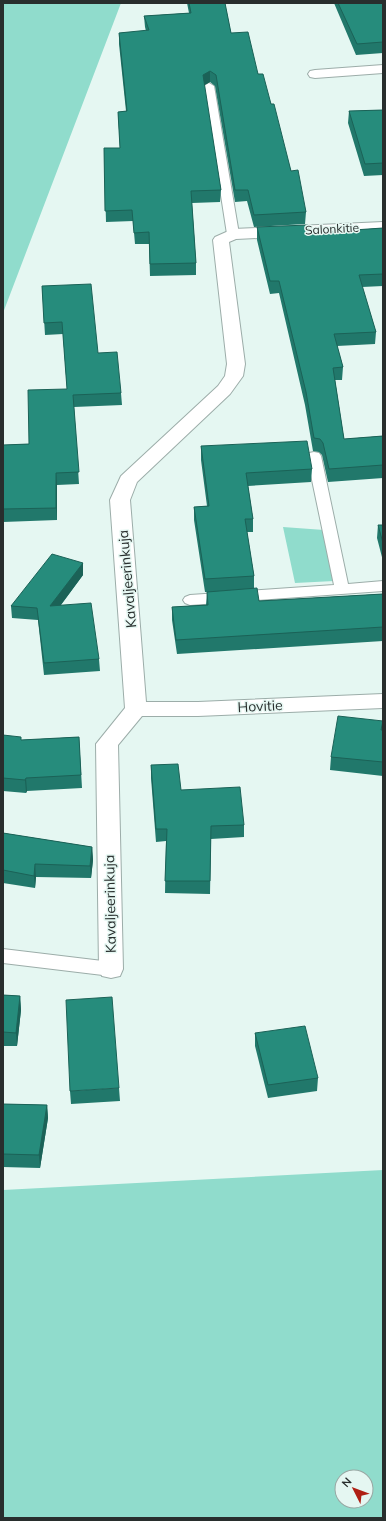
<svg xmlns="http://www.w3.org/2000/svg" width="386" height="1521" viewBox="0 0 386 1521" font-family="Mulish,sans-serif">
<rect width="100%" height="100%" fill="#e5f7f2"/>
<path fill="#90dccc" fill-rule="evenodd" d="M3,3h118l-118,310z
M283,527l41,3 10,51 -39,2z
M383,1170v348h-380v-328zM342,1477h24v24h-24z"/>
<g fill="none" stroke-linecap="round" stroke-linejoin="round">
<defs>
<path id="service" d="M209,83l5,3 25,148 -6,4 -6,-4 -23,-148z
M314,452l5,1 2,3 27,128 35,-3v10l-193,14 -5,-2 -2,-3 2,-3 5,-2 144,-10 -27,-129 2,-3z
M3,949l108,13 6,2 3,5 -3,5 -6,2 -108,-13z"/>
<path id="minor" d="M383,65v8l-68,5 -5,-1 -2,-3 2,-3 5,-1z
M383,222v10l-147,7 -7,3 16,122 -2,12 -13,18 -93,88 -7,18 16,202h52l185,-8v14l-185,8h-56l-24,29 5,224 -3,7 -9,2 -9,-2 -3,-7 -3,-225 29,-36 -15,-208 11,-24 97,-90 7,-10 2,-12 -14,-124 2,-3 18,-8z"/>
</defs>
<use href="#service" stroke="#9cada9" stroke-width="2"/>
<use href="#minor" stroke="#9cada9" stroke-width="2"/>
<use href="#service" fill="#fff" fill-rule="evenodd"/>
<use href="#minor" fill="#fff" fill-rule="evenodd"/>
</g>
<path fill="#21786b" d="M187,3h38l6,30 27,41 13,30 20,67 15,41 -1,12 -51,3 -7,-26 -12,1 -20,-116 -5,-4 -6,3 17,105 -1,12 -28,1 4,60v12l-46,1 -1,-32h-14l-2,-23 -27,1 -2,-74h16l-2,-36 8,-1 -7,-67v-11l27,-2 -1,-4 -1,-11 45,-3z
M334,3h49v50l-27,2z
M383,110v65l-19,1 -16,-53 1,-12z
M257,227l52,6 74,-5v58l-21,1 14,45 -1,12 -38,2 6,21 -1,13h-7l9,59 39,-3v42l-55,4 -6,-27 -3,-3 -6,-1 -8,-46 -26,-112 -9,1 -13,-54z
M42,286l56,67 23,40 1,12 -48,2 5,77 -22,1v35l-54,2v-77l26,-1 38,-55 -4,-55 -18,1z
M201,446l111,23 -1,13 -63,4 5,33v13h-6l7,44v12l5,13 124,-7v47l-206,13 -5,-34v-13l34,-2 1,-13h-2l-11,-72v-13l13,-1 -6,-46z
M378,525h5v36l-6,-23z
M83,563v12l-22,30 38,54 1,12 -56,4 -6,-55 -26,-2 -1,-12z
M383,721l-1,9h1v46l-53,-6 1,-13z
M3,735l18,5 58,-3 3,51 -55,3 -1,2 -23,-2z
M151,765l30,25 63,35v12l-33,2 -1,55 -45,-1 1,-52 -10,1 -5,-64z
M3,833l89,14 1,13 -2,18 -55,-1 -1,11 -32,-5z
M3,995l17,1 1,14 -4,36h-14z
M255,1033l63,45 -1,13 -49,7 -13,-52z
M119,1088l1,13 -49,3 -1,-13z
M3,1104l44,1 1,13 -8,50 -37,-1z"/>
<path fill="#1b6257" d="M210,71v11l-7,4v-11z
M56,473l1,12v35l-1,-12z
M83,563v12l-32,43 -1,-12z
M26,778l1,13 -1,2 -1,-13z
M92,847l1,13 -2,18 -1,-12z
M35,864l1,13 -1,11 -1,-12z
M20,996l1,14 -4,36 -1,-13z
M47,1105l1,13 -8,50 -1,-13z"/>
<path fill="#268c7c" stroke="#1b6257" d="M189,3h36l6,30 17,-1 10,42h5l8,30h3l17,67 7,-1 8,42 -52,3 -6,-25h-13l-19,-115 -6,-4 -7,4 18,115 -30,1 5,72 -46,1 -1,-32 -15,1 -2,-23 -27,1 -1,-63h16l-2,-36 9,-1 -8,-78 30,-3 -5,-14 47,-3z
M338,3h45v39l-26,2z
M383,110v53l-18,1 -16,-53z
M308,225l1,8 74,-5v46l-24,1 17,57 -42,2 9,33 -10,1 11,71 39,-3v29l-54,4 -6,-26 -3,-4 -6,-1 -8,-46 -27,-111h-9l-13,-54z
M91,284l7,69 19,-1 4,41 -48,2 6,77 -23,1v35l-53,1v-64l26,-1 -1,-54 39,-1 -5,-67 -18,1 -2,-37z
M307,441l5,28 -66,4 7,46h-8l9,57 -49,3 -11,-72 15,-1 -8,-60z
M378,525h5v18z
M52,554l31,9 -33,43 41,-3 8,56 -55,4 -7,-55 -26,-2z
M257,588l2,13 124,-7v33l-207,13 -4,-33 36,-2 -1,-13z
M338,716l45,5 -2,9h2v32l-52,-5z
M3,735l18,2v3l58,-3 2,38 -55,3 -1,2 -22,-2z
M178,764l3,26 59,-3 4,38 -33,1 -1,55h-45l2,-52h-11l-5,-64z
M3,833l89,14 -2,19 -55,-2 -1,12 -31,-6z
M3,995l17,1 -4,37 -13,-1z
M112,997l7,91 -49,3 -4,-91z
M305,1026l13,52 -50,7 -13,-52z
M3,1104l44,1 -8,50 -36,-1z"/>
<g text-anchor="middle" stroke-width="3" stroke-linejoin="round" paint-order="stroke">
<g font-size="12" fill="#282e2d" stroke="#e5f7f2">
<text transform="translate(332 229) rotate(-3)" y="4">Salonkitie</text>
</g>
<g font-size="14" fill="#282e2d" stroke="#e5f7f2">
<text transform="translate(127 579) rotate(-95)" y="5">Kavaljeerinkuja</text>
<text transform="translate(260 706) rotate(-3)" y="5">Hovitie</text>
<text transform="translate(110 904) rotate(-91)" y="5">Kavaljeerinkuja</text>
</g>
</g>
<rect width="386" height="1521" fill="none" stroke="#282e2d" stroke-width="8"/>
<g transform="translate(354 1489) rotate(312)"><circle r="19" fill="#e5f7f2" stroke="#99a7a3"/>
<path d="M0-3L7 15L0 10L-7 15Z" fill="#af2014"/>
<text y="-6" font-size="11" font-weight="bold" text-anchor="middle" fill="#282e2d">N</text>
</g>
</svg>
